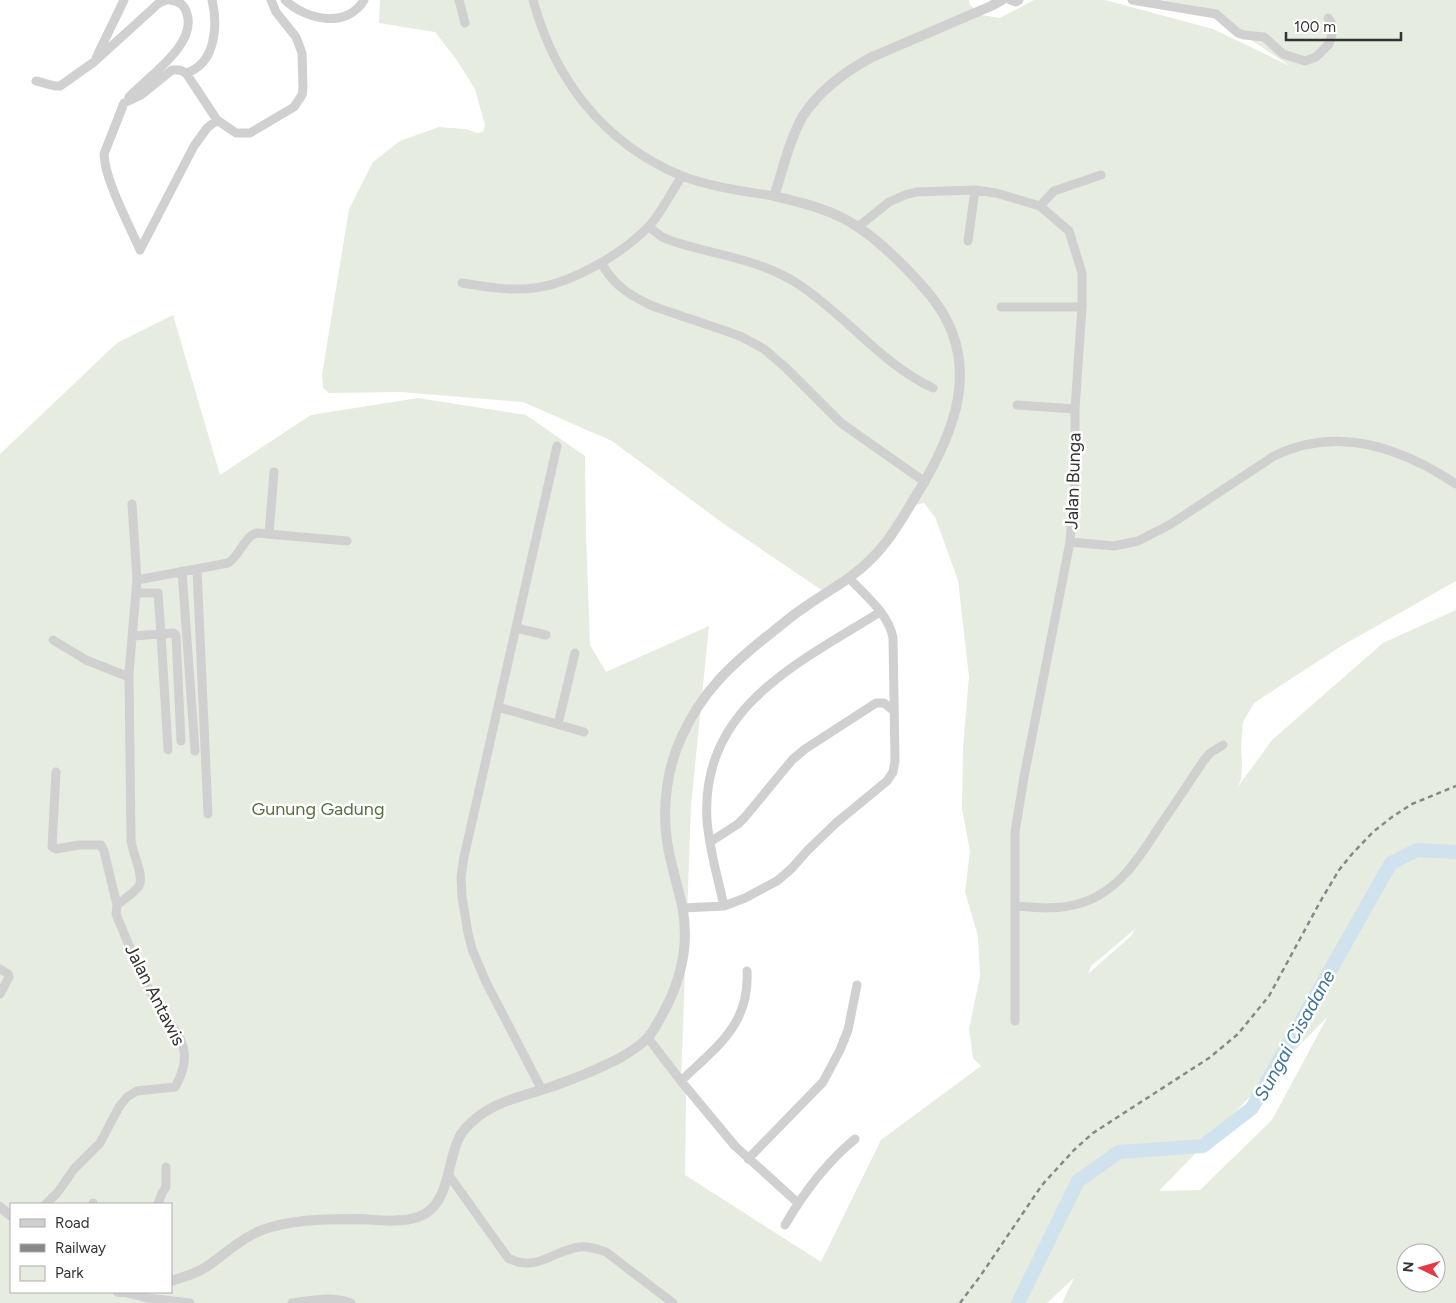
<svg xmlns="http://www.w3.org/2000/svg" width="1456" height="1303" viewBox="0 0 1456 1303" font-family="Figtree,sans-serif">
<rect width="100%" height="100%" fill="#fff"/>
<path fill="#e6ecdf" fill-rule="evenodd" d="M380,0h589l1,5 12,10 18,3 34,-18h71l108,29 77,37 -88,-59 -40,-7h294v581l-113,64 -89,58 -11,19 -2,25 1,19 -1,14 -4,8 35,-48 111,-97 73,-33v693h-394l12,-25 -27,25h-1047v-849l117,-111 56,-28 47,160 91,-60 107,-17 108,17 59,41 1,78 4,111 16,27 103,-46 -18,180 -10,275 5,13 -1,81 136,87 60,-122 100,-74 -8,-8 -4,-29 11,-53 -2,-40 -13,-44 5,-41 -8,-42 1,-61 6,-71 -11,-97 -23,-63 -11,-14 -9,2c-14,18 -62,88 -84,88 -3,0 -8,-3 -11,-4l-96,-65 -112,-83 -89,-39 -123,-10 -71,1 -6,-5 -1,-13 27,-166 24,-47 27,-21 39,-14 27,2 11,4 6,-1 2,-7 -10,-36 -19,-30 -21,-27 -56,-9zM1135,929l-4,7 -43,38 3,-8zM1328,1016l-56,104 -72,70 -41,1zM11,1204h160v88h-160zM1406,1253h30v30h-30z"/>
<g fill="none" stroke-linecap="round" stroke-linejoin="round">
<path stroke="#cfe2ee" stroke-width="14" d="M1018,1303l60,-122 41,-29 84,-6 49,-38 139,-245 26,-13 39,2"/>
<path stroke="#d0d0d0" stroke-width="9" d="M285,0c21,20 62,29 79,0
M459,0l6,23
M533,0c22,80 70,143 149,176 29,11 61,15 92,20
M1010,0l6,2 3,-2
M1132,0l84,14 22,19 6,2 20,2 19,17 22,7 11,-4 13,-13 3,-10 -1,-12 -3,-4
M96,58l28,-58
M186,73c30,-9 32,-48 26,-73
M36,81c8,1 16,6 24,5l34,-24 65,-59 7,-3
M129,97c18,-20 68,-52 58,-83 -2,-9 -8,-13 -17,-14
M1040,206l14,-15 47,-16
M649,227l13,10 10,4c42,14 88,18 126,43 48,31 83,80 135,104
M858,227l31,-25 16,-7 11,-3 59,-2 21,3 44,13 29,25 13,42v34l-7,102v69l-5,64 44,4 24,-5 33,-17 103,-68c63,-31 128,-8 182,28
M968,241l7,-51
M140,250c-11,-26 -35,-69 -36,-96l20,-51 17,-8 31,-25h8l6,3 31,47 19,13h14l44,-26 8,-12 1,-7 -1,-35 -6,-16 -20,-25 -5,-12
M140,250l54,-104 13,-18 10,-8
M602,264c12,22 30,33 53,43l71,24 16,6 22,12 21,18 56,56 84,59
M462,283c24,4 49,8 73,5 37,-5 87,-34 113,-61 11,-10 25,-38 34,-51
M1001,307h81
M1017,405l58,4
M269,534l5,-62
M197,569l11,245
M182,571l13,180
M137,580l91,-17c12,-7 16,-27 29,-30l90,8
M136,593h22l3,41 12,-1 3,2 5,106
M516,628l30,7
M133,636l28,-2 7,116
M53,640l33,20 43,17
M498,707l86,25
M558,724l17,-71
M56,772l-4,75 4,2 23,-4h22l3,6 13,54
M710,842l28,-18 7,-7 47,-57 13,-11 71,-46h8l10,8
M724,906c-6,-28 -15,-57 -17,-86 -7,-113 92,-157 173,-208
M1016,906c22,2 43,4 65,-3 38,-11 60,-48 80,-79 15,-21 29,-43 43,-64l6,-7 13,-8
M683,908l41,-2 21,-8 32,-17 14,-12 17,-19 28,-27 51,-42 6,-9 2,-11 -2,-123c-4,-24 -28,-43 -44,-60
M0,969l8,5 1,3 -9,17
M1015,1021v-189l9,-55 46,-235
M648,1038l33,43 54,65 63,57
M681,1081c35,-34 69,-56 66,-110
M542,1090l-56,-108 -14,-33 -4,-16 -6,-36 -1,-20 3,-20 93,-411
M748,1159l75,-77 17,-32 8,-20 9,-45
M448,1174l60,84c28,15 44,-7 71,-11 9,-1 18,2 27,5l67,51
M46,1204l12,-12 16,-23 26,-26 19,-36 8,-10 10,-6 38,-4c7,-12 11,-23 9,-36 -3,-18 -20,-34 -29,-50 -15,-27 -27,-58 -39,-87l1,-9c7,-6 16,-11 22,-19 6,-10 -8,-35 -8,-47l-2,-166 8,-93 -5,-76
M93,1204v-1
M158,1204l4,-11 4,-6v-20
M785,1225c19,-33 41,-62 70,-86
M127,1293l20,5 43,5
M292,1303c20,-3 39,-7 59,0"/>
<path stroke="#d0d0d0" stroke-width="10" d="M0,1207l11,9
M171,1281c13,-4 27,-8 38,-16 21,-15 37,-31 62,-38 29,-8 60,-8 90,-8 18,1 39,4 57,-2 31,-10 29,-53 40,-77 4,-10 13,-18 21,-24 20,-15 46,-21 69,-28 23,-8 46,-17 68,-28 11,-6 25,-14 33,-24 5,-6 9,-14 13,-21 19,-34 28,-71 20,-110 -5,-22 -12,-43 -15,-64 -5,-34 0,-74 15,-105 20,-44 47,-69 84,-99 13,-10 25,-21 39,-30 22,-16 47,-28 66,-48 18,-17 30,-39 43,-60 41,-65 71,-137 16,-204 -18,-22 -49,-53 -72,-68 -25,-17 -55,-24 -84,-31 9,-26 15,-56 29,-80 16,-25 43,-45 69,-59l119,-51 11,-6
M118,1292h12"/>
<path stroke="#888" stroke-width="2.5" stroke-dasharray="5 4" stroke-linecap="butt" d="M960,1303l21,-28 61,-90 32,-35 19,-17 116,-75 29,-24 31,-38 51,-94 19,-32 13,-16 21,-22 19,-15 20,-13 44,-18"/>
</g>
<g text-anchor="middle" stroke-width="5" stroke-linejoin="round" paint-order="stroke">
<g font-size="18" fill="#333" stroke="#fff">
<text transform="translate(1073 481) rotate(-88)" y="6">Jalan Bunga</text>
<text transform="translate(155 995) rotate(63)" y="6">Jalan Antawis</text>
</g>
<g font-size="18" fill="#56703f" stroke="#fff">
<text x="318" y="815">Gunung Gadung</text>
</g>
<g font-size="19" font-style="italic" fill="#3f7597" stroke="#fff">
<text transform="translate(1294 1035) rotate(-61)" y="7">Sungai Cisadane</text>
</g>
</g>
<rect x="10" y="1203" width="162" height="90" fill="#ffffff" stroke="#adadad"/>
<rect x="20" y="1219" width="25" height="8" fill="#d0d0d0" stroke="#adadad"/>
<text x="55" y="1228" font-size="15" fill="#333333">Road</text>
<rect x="20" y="1244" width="25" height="8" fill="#888888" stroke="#adadad"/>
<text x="55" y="1253" font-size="15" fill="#333333">Railway</text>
<rect x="20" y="1266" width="25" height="15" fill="#e6ecdf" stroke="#adadad"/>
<text x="55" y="1278" font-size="15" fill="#333333">Park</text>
<g transform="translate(1421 1268) rotate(275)"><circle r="24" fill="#ffffff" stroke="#adadad"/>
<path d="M0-4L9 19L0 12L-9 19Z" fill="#e63946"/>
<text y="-8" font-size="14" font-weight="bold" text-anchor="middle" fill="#333333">N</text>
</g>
<path d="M1286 32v8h115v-8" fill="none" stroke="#333333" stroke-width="2.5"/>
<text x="1294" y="32" font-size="15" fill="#333333" stroke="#ffffff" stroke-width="4" paint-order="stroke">100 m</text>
</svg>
